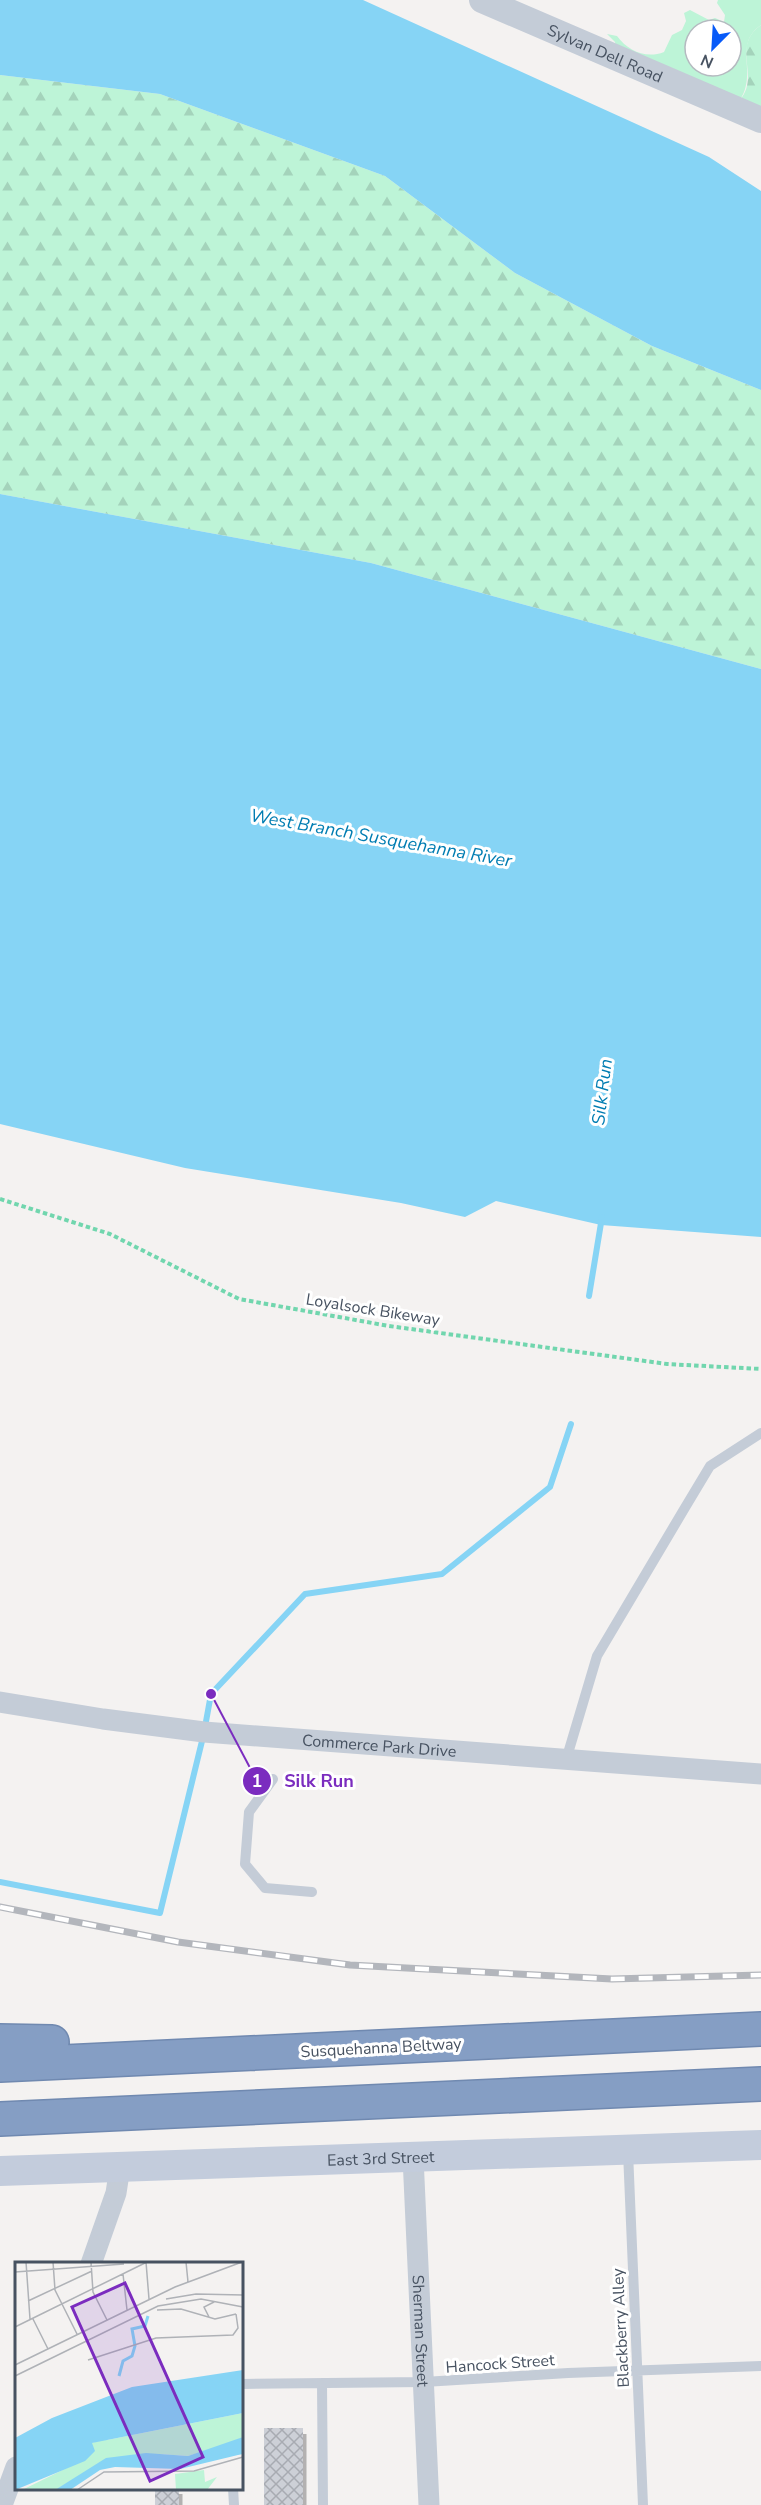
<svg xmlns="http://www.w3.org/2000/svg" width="761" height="2505" viewBox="0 0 761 2505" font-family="'Nunito Sans',sans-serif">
<defs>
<pattern id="forest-firs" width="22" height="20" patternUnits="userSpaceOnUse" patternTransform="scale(1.5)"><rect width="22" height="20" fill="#bdf4d7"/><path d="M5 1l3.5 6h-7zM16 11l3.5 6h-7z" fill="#a4d3bb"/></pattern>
<pattern id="building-cross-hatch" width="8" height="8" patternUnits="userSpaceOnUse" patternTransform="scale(1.5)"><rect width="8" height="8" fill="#cdd0d7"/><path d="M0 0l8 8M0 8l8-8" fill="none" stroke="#a8abb2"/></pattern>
<filter id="shadow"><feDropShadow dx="3.5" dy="6" stdDeviation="0" flood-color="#0004"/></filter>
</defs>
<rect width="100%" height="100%" fill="#f4f2f1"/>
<path fill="#bdf4d7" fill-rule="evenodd" d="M718,0h43v25c-30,21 0,50 -24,79l-121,-56 -1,-6 -8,-8 10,2c11,15 29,23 47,16l8,-17 10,-5 4,-9 -2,-8 6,-3 19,10 6,-2 9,4 1,-7 -8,-12zM695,30h36v36h-36z"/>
<path fill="url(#forest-firs)" d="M761,25v89l-21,-14c21,-25 -10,-53 21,-75z
M0,75l160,19 225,82 130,97 137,73 109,44v279l-390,-106 -371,-69z"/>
<path fill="#86d4f5" d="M0,0h363l346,157 52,34v199l-109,-44 -137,-73 -130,-97 -225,-82 -160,-19z
M0,494l371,69 390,106v568l-160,-12 -105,-24 -31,16 -64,-14 -216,-35 -185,-44z"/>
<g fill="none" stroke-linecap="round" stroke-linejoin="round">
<path stroke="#86d4f5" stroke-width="6" d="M589,1296l13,-79
M205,1727l6,-33 94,-100 137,-20 108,-87 21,-63
M0,1882l160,31 43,-176"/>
</g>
<path fill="url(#building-cross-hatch)" filter="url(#shadow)" d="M264,2428h39v77h-39z
M155,2488h24v17h-24z"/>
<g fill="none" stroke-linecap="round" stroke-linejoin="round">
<defs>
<path id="motorway" d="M0,2041l52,1
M0,2065l761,-36
M0,2119l761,-35"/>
</defs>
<use href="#motorway" stroke="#7089b0" stroke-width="36"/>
<path stroke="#71d6ae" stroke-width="4" stroke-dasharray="4.5 3" stroke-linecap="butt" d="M0,1199l110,35 129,65 150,27 278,38 94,5"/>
<path stroke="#c4ccd7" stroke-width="10" d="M566,1760l31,-104 86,-145 27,-45 51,-33
M273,1779l-24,33 -4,52 20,24 47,4
M628,2152l15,353
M322,2383l1,122
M242,2384l182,-2 144,-9 193,-7
M233,2488l1,17"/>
<g stroke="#c4ccd7" stroke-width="21">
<path id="s1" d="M0,1702l103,17 101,13 557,42"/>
<path id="s2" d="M413,2157l16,348"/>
<path d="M91,2264l25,-71 4,-26"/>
<path d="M2,2505l14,-38"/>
</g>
<path stroke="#c4ccd7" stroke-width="26" id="s3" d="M482,0l279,120"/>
<path stroke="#c3ccdc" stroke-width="30" id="s4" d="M0,2171l761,-26"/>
<use href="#motorway" stroke="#859ec4" stroke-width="33"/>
<defs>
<path id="rail" d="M0,1907l178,35 172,23 262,14 149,-4"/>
</defs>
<use href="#rail" stroke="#b3b6bc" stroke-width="7"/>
<use href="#rail" stroke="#fff" stroke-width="4.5" stroke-dasharray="14" stroke-linecap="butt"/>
</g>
<g text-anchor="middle" stroke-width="6" stroke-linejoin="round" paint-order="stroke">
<g font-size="16" fill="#475261" stroke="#fff">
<text dy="6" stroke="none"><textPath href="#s3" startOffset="134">Sylvan Dell Road</textPath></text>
<text transform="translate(373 1309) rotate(9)" y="6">Loyalsock Bikeway</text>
<text dy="6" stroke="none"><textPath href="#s1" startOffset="382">Commerce Park Drive</textPath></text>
<text transform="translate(381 2047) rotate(-3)" y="6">Susquehanna Beltway</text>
<text dy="6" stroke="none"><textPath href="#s4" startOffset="381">East 3rd Street</textPath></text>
<text transform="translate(620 2328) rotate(-93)" y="6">Blackberry Alley</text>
<text dy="6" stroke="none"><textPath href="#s2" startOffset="174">Sherman Street</textPath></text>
<text transform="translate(500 2363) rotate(-4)" y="6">Hancock Street</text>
</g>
<g font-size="18" font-style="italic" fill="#017db2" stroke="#fff">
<text transform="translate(381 838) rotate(10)" y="6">West Branch Susquehanna River</text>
<text transform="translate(602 1092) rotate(-83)" y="6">Silk Run</text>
</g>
</g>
<g transform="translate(15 2262)">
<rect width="228" height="228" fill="#f4f2f1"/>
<path d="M228,151v24l-13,6 -42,13 -30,-2 -70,18 -33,18h-33l59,-29 11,-18zM189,208l1,12 12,-5 -10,13h-31l-1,-16z" fill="#bdf4d7"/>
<path d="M87,178h12l-6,13 16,3 -18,2 -30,17 5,-7 -6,-4 13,-6 4,-15z" fill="#bdf4d7"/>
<path d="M228,108v43l-151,30 3,8 -10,10 -70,29v-52l37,-20 80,-31zM228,175v17l-5,1 -58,14 -65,-2 -15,3 -30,20h-15l51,-32 40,-5 42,3z" fill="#86d4f5"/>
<path fill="none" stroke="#86d4f5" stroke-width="3" d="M104,114l4,-15 9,-5 3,-10 -3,-17 13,-3 3,-10"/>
<path fill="none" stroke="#afb2b7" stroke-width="1.5" d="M11,0l4,57M38,0l2,28 22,44M76,0l2,30 14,28M131,0l3,37M171,0l2,20M0,10l109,-8M108,12l4,36M151,37l30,-5 47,1M13,39l64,-30M142,48l24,-1 34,10 21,-5M194,55l-5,-10 10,-5M18,57l15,30M0,65l132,-65M73,98l68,-22 77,-3 5,-7 -2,-14M0,103l160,-78 67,-25M0,114l143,-70 43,-7 42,8M62,228l27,-18 90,-1 49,-14"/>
<path fill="#7b2cbf" fill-opacity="0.15" stroke="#7b2cbf" stroke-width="3" d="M110,21l78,174 -53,24 -78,-174z"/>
<rect width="228" height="228" fill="none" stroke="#475261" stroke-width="3"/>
</g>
<path fill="none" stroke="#7b2cbf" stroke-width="2" d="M211 1694L257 1781"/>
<g fill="#7b2cbf" stroke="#fff" stroke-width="2">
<circle cx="211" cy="1694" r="6"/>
<circle cx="257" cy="1781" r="15"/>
</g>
<g font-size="18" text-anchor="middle" font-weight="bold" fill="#fff">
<text x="257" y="1787">1</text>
</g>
<g font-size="18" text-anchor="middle" font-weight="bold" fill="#7b2cbf" stroke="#fff" stroke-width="6" stroke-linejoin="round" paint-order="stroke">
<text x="319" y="1787">Silk Run</text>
</g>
<g transform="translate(713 48) rotate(204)"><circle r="28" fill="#ffffff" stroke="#b5bac0" stroke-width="1.5"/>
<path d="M0-4.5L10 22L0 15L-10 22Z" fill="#075af8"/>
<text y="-9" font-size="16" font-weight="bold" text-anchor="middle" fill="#475261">N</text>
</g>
</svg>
